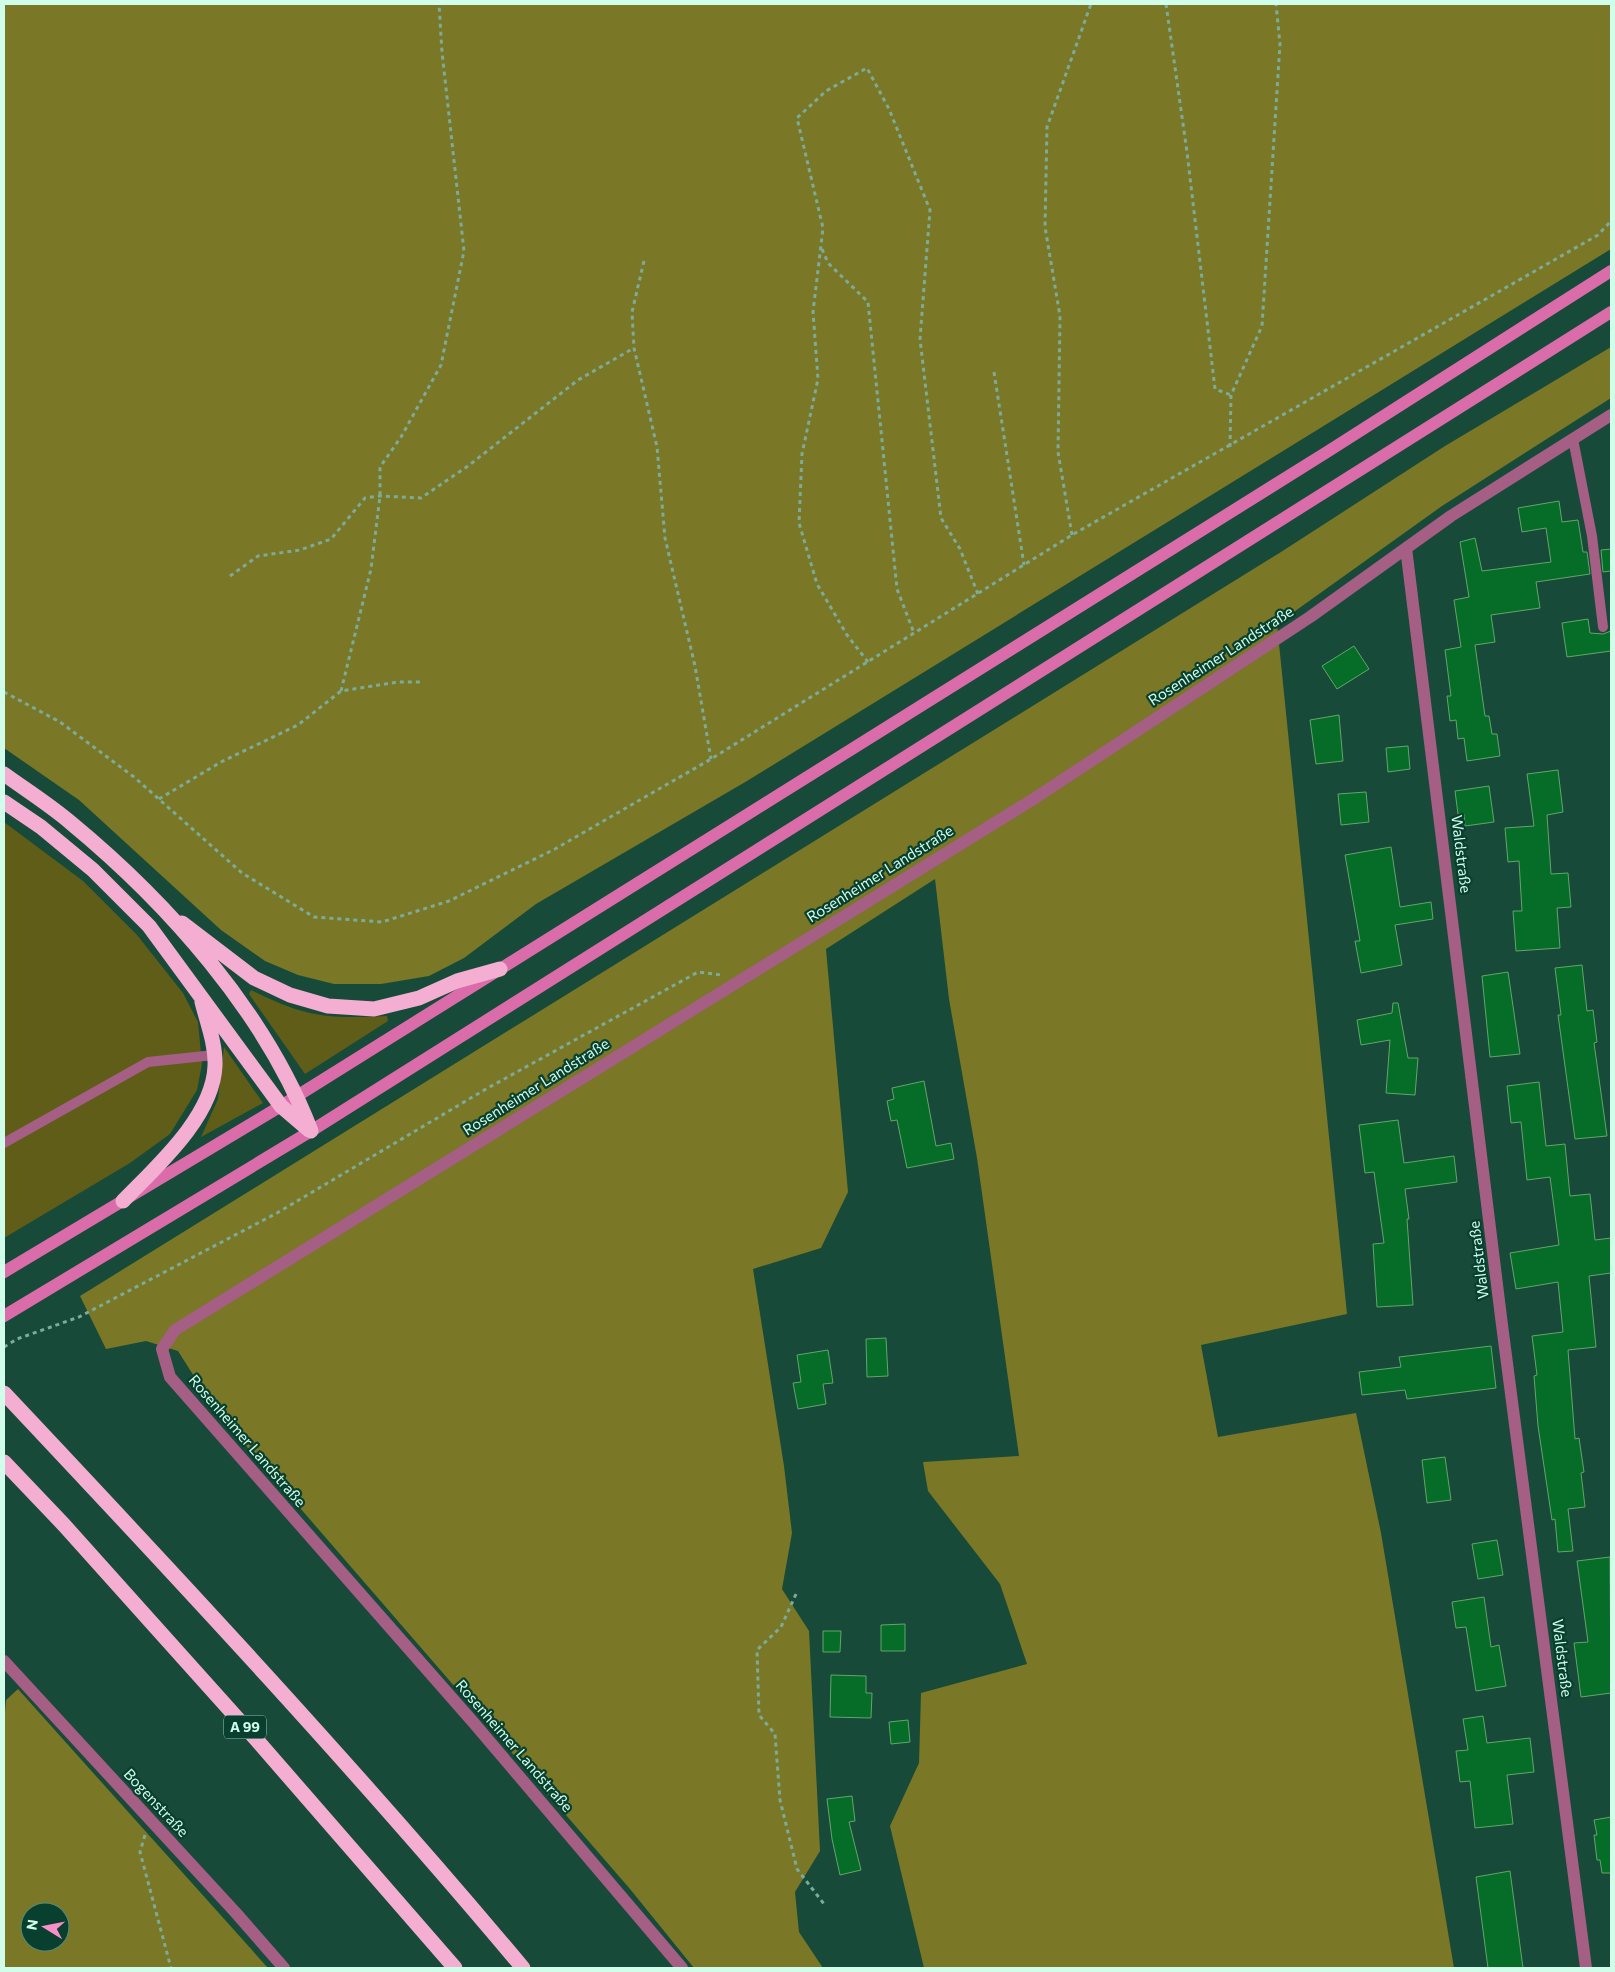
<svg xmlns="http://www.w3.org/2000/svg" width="1615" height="1972" viewBox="0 0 1615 1972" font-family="Commissioner,sans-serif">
<rect width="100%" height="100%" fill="#174a39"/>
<path fill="#5f5d18" d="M4,822l79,59 54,54 46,58 15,29 4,42 -5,26 -27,44 -40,29 -126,75z
M251,990c54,27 76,29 136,26l1,5 -83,53 -56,-80z
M224,1047l39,56 -62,34 17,-38z"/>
<path fill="#7a7726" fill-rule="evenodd" d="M4,4h1607v245l-864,532 -211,123 -72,54 -35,18 -48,8h-47l-36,-9 -33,-14 -44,-31 -142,-130 -75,-52z
M1611,347v51l-169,108 -165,118 70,690 -146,31 17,92 138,-24 25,120 73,435h-530l-34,-142 29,-63 2,-70 106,-29 -27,-80 -72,-93 -5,-29 96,-6 -42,-298 -28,-159 -14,-120 -109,70 22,243 -27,56 -68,21 31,197 8,67 -10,56 27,42 11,220 -25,41 4,40 24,36h-129l-64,-79 -414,-478 -38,-60 -32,-10 -40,8 -26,-53 1201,-744 164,-106z
M18,1689l250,279h-264v-244l2,-24zM30,1912h30v30h-30z"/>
<path fill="#056d28" stroke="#65a46d" d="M1559,501l3,21 16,-2 5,32h4l3,22 -54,8 4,26 -49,7 4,27 -20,3 10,71h4l3,18h5l3,22 -33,5 -3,-23 -6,1 -2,-19 -6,1 -3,-25h4l-6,-46 16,-3 -7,-47 15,-3 -9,-55 15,-4 7,33 69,-9 -5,-34 -24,4 -4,-24z
M1611,549v22l-8,1 -2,-22z
M1588,619l2,14 13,1 8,-3v20l-44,6 -5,-34z
M1354,646l15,23 -32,20 -15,-23z
M1339,715l4,46 -27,3 -6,-44z
M1408,746l2,23 -22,3 -2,-24z
M1558,770l5,42 -16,3 4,59 17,-1 3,34 -14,1 3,40 -44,3 -3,-40h9l-3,-50 -11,1 -3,-34 29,-2 -7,-52z
M1489,786l5,36 -29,4 -1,-12h-6l-3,-23z
M1366,792l3,30 -28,3 -3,-31z
M1391,847l9,60 31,-5 2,17 -38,6 7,40 -41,8 -6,-32h5l-15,-86z
M1582,965l5,46 6,-1 4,32 -3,1 13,93 -32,3 -17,-124h3l-6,-47z
M1508,972l12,82 -30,3 -8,-81z
M1393,1003h5l10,55h10l-3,37 -29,-2 4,-53 -29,5 -4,-25 35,-7z
M924,1081l12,65 15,-3 3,16 -47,9 -10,-48 -6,1 -4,-20 7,-2 -2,-11z
M1539,1082l7,64 19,-2 5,52 20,-2 5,46 16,-2v35l-22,3 7,71 -28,3 7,89 4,-1 5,34 -3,1 4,34 -17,2 5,42 -15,1 -3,-33 -3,1 -14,-94 -4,-50 3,-1 -5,-39 31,-4 -5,-50 -42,7 -6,-36 49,-8 -9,-68 -23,3 -6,-58 -10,1 -4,-37z
M1398,1120l6,43 50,-7 3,26 -52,7 4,30h-2l6,86 -36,2 -4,-63 11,-1 -10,-71 -9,1 -6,-48z
M886,1338l2,38 -21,1 -1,-38z
M1491,1346l5,42 -89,11 -2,-9 -43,5 -3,-23 42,-5 -2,-10z
M828,1350l5,33 -10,1 3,20 -28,5 -5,-26 8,-1 -4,-27z
M1445,1457l6,43 -24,3 -5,-43z
M1497,1540l6,35 -25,4 -6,-35z
M1610,1557l1,136 -30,4 -7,-54 14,-1 -11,-81z
M1484,1597l7,50 8,-2 7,41 -30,5 -10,-64 -10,1 -4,-26z
M905,1624v27h-24v-26z
M823,1631h18l-1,21h-17z
M831,1675l35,1v17h6l-1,25 -41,-1z
M1483,1716l4,27 43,-5 4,34 -27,3 6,49 -38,4 -5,-47 -10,1 -4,-31 12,-1 -5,-31z
M908,1720l2,22 -19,2 -2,-22z
M852,1796l3,25 -6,1 12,48 -21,5 -8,-36 -5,-40z
M1611,1817v56h-9l-2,-13h-3l-3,-25h3l-3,-15z
M1510,1871l13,97h-35l-12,-91z"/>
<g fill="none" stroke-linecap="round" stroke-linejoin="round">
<path stroke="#7cab9a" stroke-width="3" stroke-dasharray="4 4" stroke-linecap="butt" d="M1166,4l21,148 28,237 16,6
M822,249l6,14 40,39 29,287 17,44
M644,261l-12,51 2,36 23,99 8,91 30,128 16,93
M994,372l30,193
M1230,447l1,-52 31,-69 18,-282 -4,-40
M1072,535l-14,-83 2,-136 -15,-89 2,-100 44,-123
M230,576l28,-20 42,-6 31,-11 34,-41 15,-2 41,2 47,-32 110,-86 56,-32
M868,662l-21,-27 -30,-51 -18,-61 3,-69 16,-75 -5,-67 10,-84 -26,-110 29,-27 41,-23 22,41 41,101 -10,129 21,179 19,31 18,45
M341,691l30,-122 9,-73v-29l21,-30 40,-72 23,-114 -22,-199 -3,-48
M4,692l56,30 74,55 108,96 72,44 68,5 67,-21 106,-52 156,-90 361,-224 526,-300 13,-14
M159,799l62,-37 77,-37 43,-34 57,-9h23
M4,1347l13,-8 62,-22 198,-104 209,-124 212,-117 23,3
M796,1594l-15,33 -24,23 2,65 16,19 5,66 17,69 27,35
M145,1835l-5,17 31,116"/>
<path stroke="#a55e84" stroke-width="10" d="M1573,439l19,97 11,91
M4,1143l144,-81 66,-7"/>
<path stroke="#a55e84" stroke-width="12" d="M1406,548l96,777 84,643
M4,1661l232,252 48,55
M682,1968l-209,-246 -303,-345 -8,-28 13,-19 857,-530 278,-183 141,-101 160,-101"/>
<path stroke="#db6caa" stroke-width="12" d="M4,1272l277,-166 1046,-654 284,-181
M4,1316l307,-185 1300,-819"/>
<path stroke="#f3aed1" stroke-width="15" d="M4,774c22,16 46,31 67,49 97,80 195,190 240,308
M4,802l37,25 52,43 56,56 132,180 28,24
M182,923l72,55 36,17 38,11 46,3 45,-11 38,-17 43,-12
M123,1201c33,-34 90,-84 92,-135 1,-21 -8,-44 -13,-64
M4,1393c177,188 353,377 519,575
M4,1462l60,63 191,213 200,230"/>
</g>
<g text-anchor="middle" stroke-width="4.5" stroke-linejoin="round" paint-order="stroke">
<rect fill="#083f2e" stroke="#95c4b2" stroke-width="1" x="224" y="1715.5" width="42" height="23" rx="4"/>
<g font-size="14" font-weight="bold" fill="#d1fdeb">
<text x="245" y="1732">A 99</text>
</g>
<g font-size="15" fill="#d1fdeb" stroke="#083f2e">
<text transform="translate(1221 656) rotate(-33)" y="5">Rosenheimer Landstraße</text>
<text transform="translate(1461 854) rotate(83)" y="5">Waldstraße</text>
<text transform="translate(880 874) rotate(-32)" y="5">Rosenheimer Landstraße</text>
<text transform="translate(536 1087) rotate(-32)" y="5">Rosenheimer Landstraße</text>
<text transform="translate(1479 1260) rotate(-97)" y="5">Waldstraße</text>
<text transform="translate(247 1441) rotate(49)" y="5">Rosenheimer Landstraße</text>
<text transform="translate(1562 1658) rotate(83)" y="5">Waldstraße</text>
<text transform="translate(514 1746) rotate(49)" y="5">Rosenheimer Landstraße</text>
<text transform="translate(156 1803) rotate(47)" y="5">Bogenstraße</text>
</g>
</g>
<rect width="1615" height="1972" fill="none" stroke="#d1fdeb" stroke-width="10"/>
<g transform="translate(45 1927) rotate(280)"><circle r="24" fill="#083f2e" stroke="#588b7a"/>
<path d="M0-4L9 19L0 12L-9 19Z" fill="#f98fc8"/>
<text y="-8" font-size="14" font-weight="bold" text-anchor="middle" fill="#d1fdeb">N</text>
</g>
</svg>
